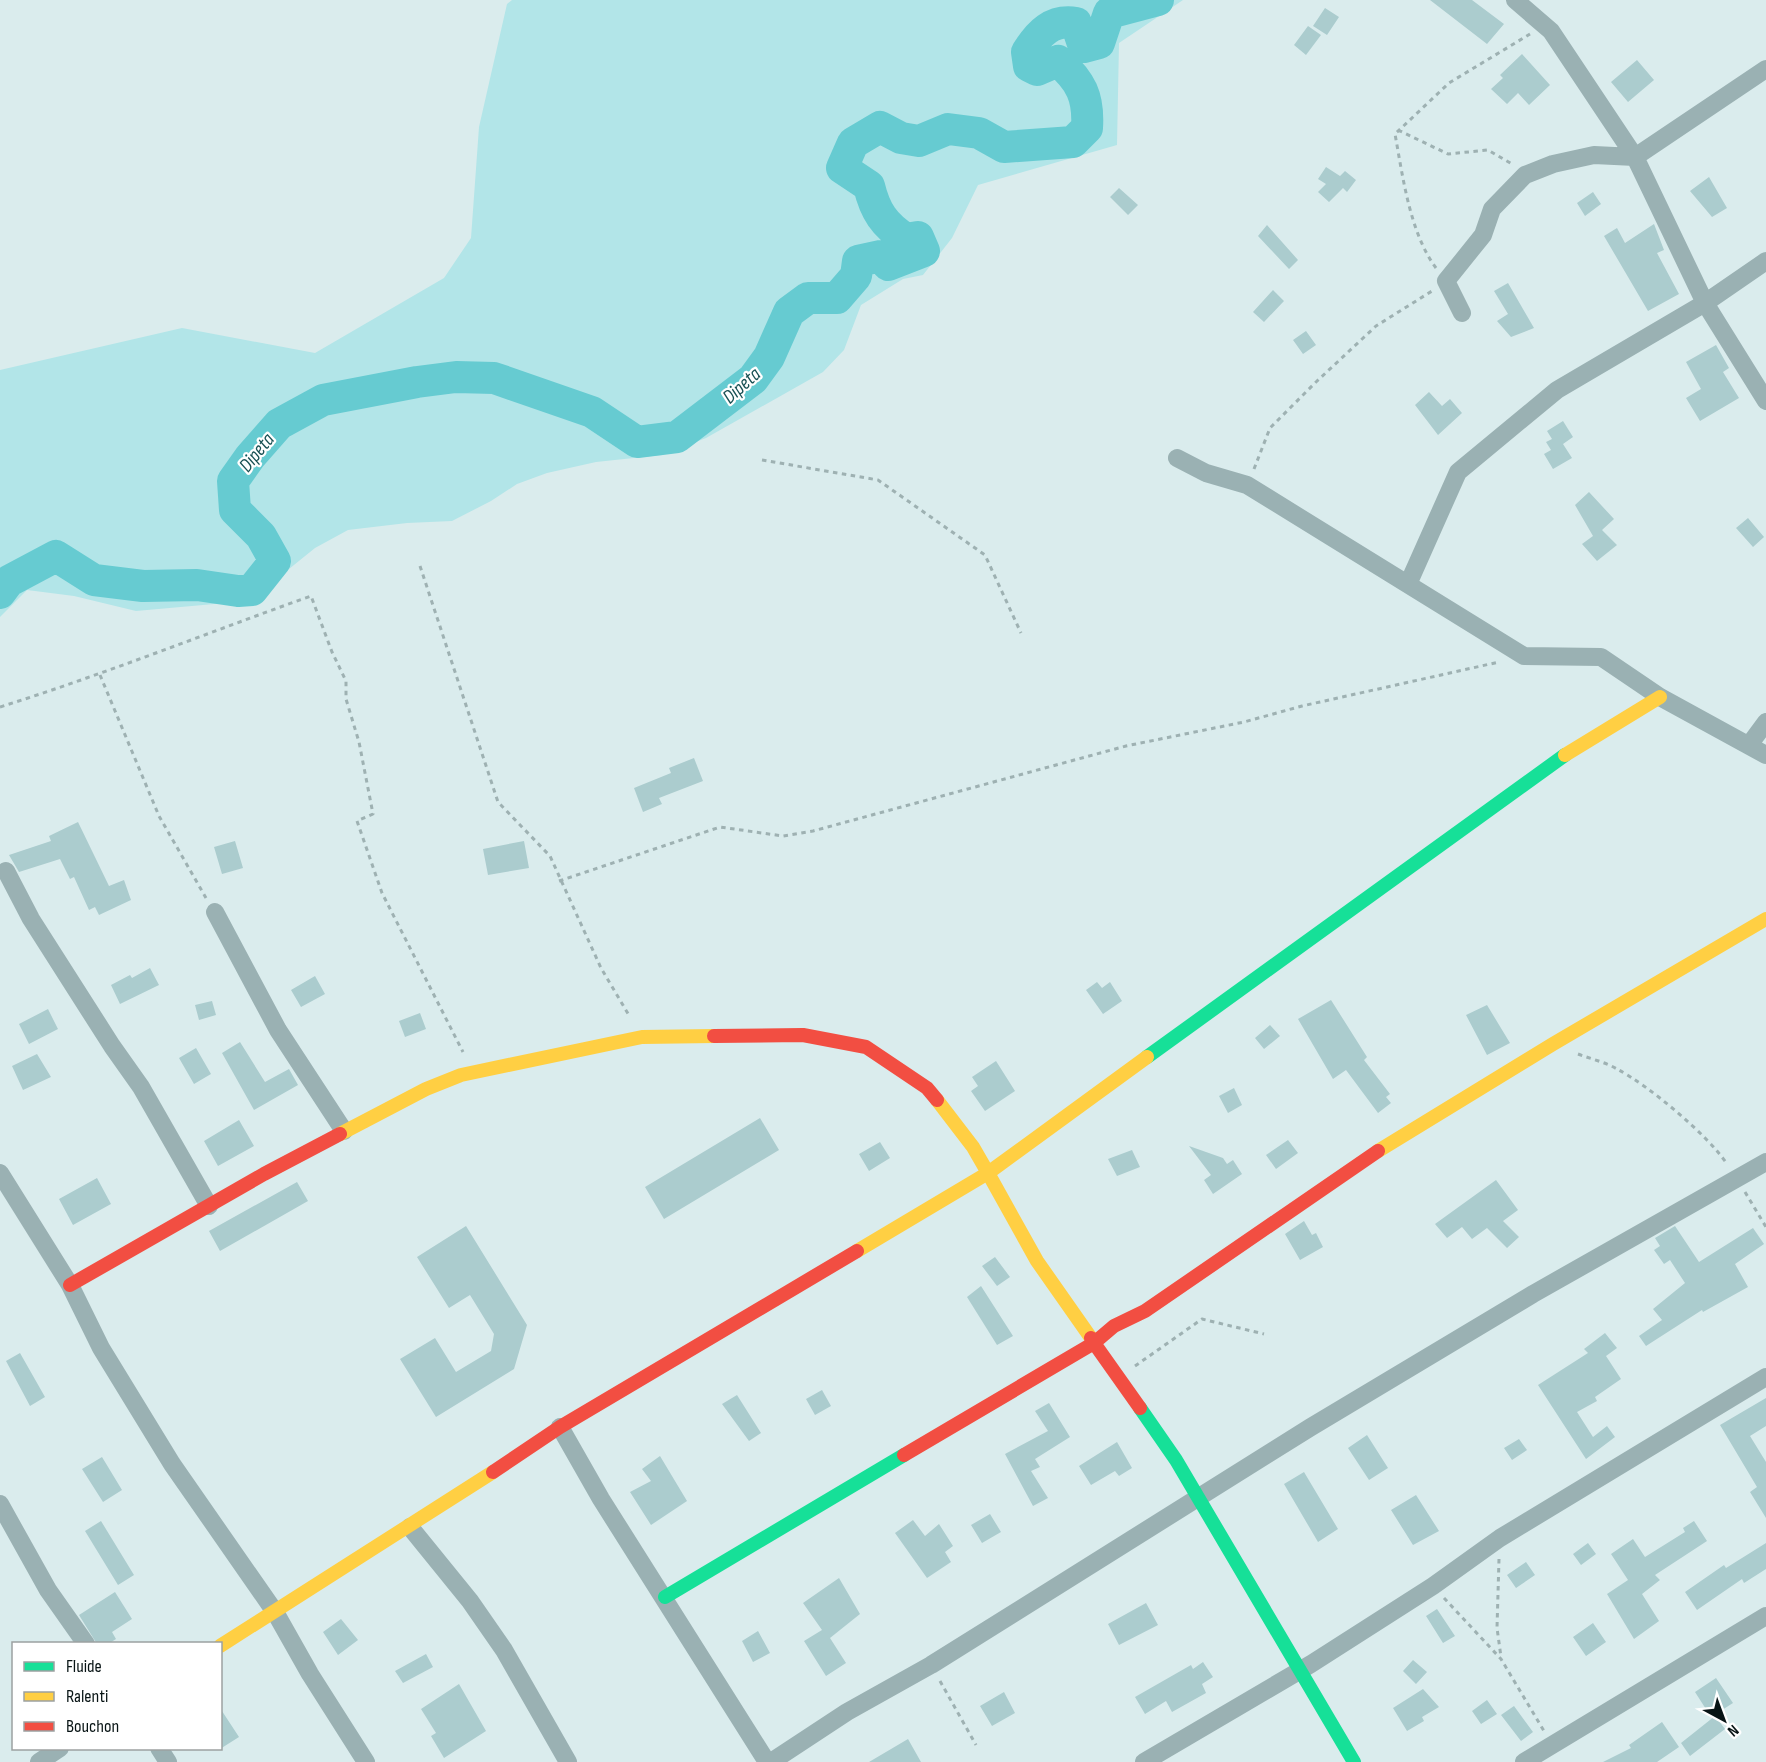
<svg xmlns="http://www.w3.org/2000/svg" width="1766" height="1762" viewBox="0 0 1766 1762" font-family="'Sofia Sans Condensed',sans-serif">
<rect width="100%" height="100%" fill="#daeced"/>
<path fill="#b2e5e8" d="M512,0h671l-64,43 -2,102 -139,40 -26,53 -29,37 -20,4 -42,26 -17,45 -21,22 -117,66 -44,17 -66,7 -49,11 -30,11 -26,17 -39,20 -45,2 -59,7 -33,18 -26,21 -30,31 -123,11 -62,-15 -47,-6 -27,27v-247l182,-42 133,25 129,-75 27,-40 8,-111 28,-123z"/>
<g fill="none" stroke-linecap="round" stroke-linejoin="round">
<path stroke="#66cbd1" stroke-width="32" d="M0,593l9,-12 47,-25 38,24 49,6 54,-1 41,6 14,-1 23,-29 -14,-25 -26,-26 -2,-29 17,-24 29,-33 44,-24 94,-18 39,-5 38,1 98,34 45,30 40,-5 76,-58 16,-22 20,-45 19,-14h29l19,-22 2,-15 23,-5 7,9 36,-14 -6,-14 -12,2c-22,-14 -31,-28 -37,-53l-27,-18 11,-25 27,-16 21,11 18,3 29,-12 31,4 25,14 69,-5 14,-14c2,-31 -6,-47 -29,-67l-21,9 -8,-4 -2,-14c12,-19 25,-33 49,-29l8,24 15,-4 10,-30 49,-13"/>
</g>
<path fill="#abccce" d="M1430,0h42l32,24 -17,20z
M1325,8l14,9 -12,18 -14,-9z
M1308,26l13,9 -15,20 -12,-10z
M1522,54l28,31 -21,20 -11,-12 -11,11 -16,-15 12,-11 -3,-3z
M1637,60l17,20 -26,22 -17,-20z
M1326,167l14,9 5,-5 11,9 -9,12 -4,-4 -14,14 -11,-10 8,-8 -8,-5z
M1709,177l18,31 -15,9 -22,-26z
M1119,188l19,17 -10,10 -18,-18z
M1593,192l8,12 -16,12 -8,-13z
M1654,224l10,26 -7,3 22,41 -31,17 -44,-75 13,-8 8,15z
M1267,225l31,35 -9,9 -31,-33z
M1508,283l26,45 -23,9 -14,-16 11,-7 -14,-23z
M1273,290l11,11 -20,21 -11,-10z
M1306,331l10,14 -13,9 -10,-14z
M1716,345l13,23 -6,4 16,26 -39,23 -14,-23 15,-9 -15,-27z
M1429,392l13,14 8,-7 12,14 -24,22 -23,-30z
M1563,421l10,16 -10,7 9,14 -19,11 -9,-15 7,-4 -5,-8 6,-3 -5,-8z
M1589,492l25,27 -12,11 15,15 -20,16 -15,-17 11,-8 -18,-31z
M1748,518l16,19 -11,10 -17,-19z
M694,758l9,23 -44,17 3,6 -19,8 -9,-24 37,-15 -2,-5z
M78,822l31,64 15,-6 7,20 -32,15 -4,-8 -6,3 -15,-33 -4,2 -10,-20 -41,13 -10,-17 42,-14 -2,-5z
M235,841l8,27 -21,6 -8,-27z
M524,841l5,27 -41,7 -5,-26z
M150,968l9,17 -39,19 -9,-19 19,-10 2,3z
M315,976l10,18 -24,13 -10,-17z
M1097,982l5,6 8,-6 12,19 -19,13 -17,-24z
M1331,1000l36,57 -3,3 26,34 -4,3 5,6 -13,10 -32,-43 -13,9 -35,-60z
M212,1001l4,14 -17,5 -4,-15z
M1487,1005l23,38 -23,12 -21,-40z
M48,1009l10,20 -29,15 -10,-20z
M420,1013l6,16 -21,8 -6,-16z
M1270,1025l10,11 -16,13 -9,-11z
M240,1042l25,40 24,-13 9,16 -44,25 -32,-57z
M196,1048l15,26 -17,10 -15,-26z
M37,1054l14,23 -28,13 -11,-24z
M996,1061l19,30 -30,20 -14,-20 7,-5 -6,-9z
M1234,1088l8,17 -14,8 -9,-17z
M760,1118l19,32 -115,69 -19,-32z
M239,1120l15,26 -36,20 -14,-25z
M1288,1140l10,13 -22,16 -10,-14z
M880,1142l10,16 -21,13 -10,-17z
M1189,1146l34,12 4,6 6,-4 9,14 -29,20 -9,-14 7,-5z
M1132,1150l8,17 -23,9 -9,-17z
M97,1178l14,26 -38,21 -14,-26z
M1496,1180l22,30 -15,11 16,16 -12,11 -20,-20 -15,11 -10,-12 -15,11 -12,-14z
M297,1182l11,19 -88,50 -11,-20z
M1304,1221l8,14 4,-2 7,14 -23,13 -15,-26z
M466,1226l61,99 -13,44 -78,48 -36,-58 35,-21 21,34 35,-21 3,-17 -24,-39 -21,13 -32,-51z
M1675,1226l24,36 54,-34 11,16 -29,20 13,23 -45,25 -1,-2 -56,36 -7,-10 23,-16 -9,-11 32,-26 -15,-23 -6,4 -10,-14 6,-4 -5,-8z
M995,1257l15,20 -13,9 -15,-20z
M981,1286l32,50 -16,9 -30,-48z
M1605,1333l12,15 -11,8 15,23 -26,18 2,4 -20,11 16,25 14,-11 8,11 -29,22 -48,-74 50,-32 -4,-4z
M20,1353l25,44 -15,9 -24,-45z
M822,1390l9,16 -16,9 -9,-16z
M737,1395l24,38 -12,8 -27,-37z
M1766,1398v28l-16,10 16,26v56l-16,-26 7,-5 -37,-62z
M1049,1403l21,34 -35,22 5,8 -9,4 17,27 -15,8 -28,-52 43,-23 -13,-20z
M1367,1435l21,33 -19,12 -21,-32z
M1519,1439l8,11 -15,10 -8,-12z
M1117,1442l15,26 -13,8 -4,-5 -24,14 -12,-19z
M660,1456l27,45 -36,24 -21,-33 21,-11 -9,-12z
M102,1457l20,33 -19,12 -21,-33z
M1304,1472l34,57 -20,13 -34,-58z
M1416,1495l23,36 -26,14 -22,-35z
M990,1514l11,18 -19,11 -11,-18z
M913,1520l12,16 14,-12 14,22 -8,6 6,10 -24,16 -32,-45z
M101,1521l33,54 -16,10 -33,-54z
M1694,1521l13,20 -52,34 5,5 -18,14 17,27 -25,18 -27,-45 21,-14 -17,-26 22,-15 12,18 40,-25 -2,-4z
M1588,1543l8,11 -15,11 -8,-11z
M1766,1543v26l-22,14 -2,-4 -45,31 -12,-18 39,-27 2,3z
M1526,1562l9,13 -19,13 -9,-13z
M839,1578l21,36 -30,24 16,25 -20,13 -22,-35 18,-11 -19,-27z
M115,1592l17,27 -20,13 4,7 -8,5h-11l-18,-29z
M1146,1603l12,22 -39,20 -11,-21z
M1437,1609l18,27 -12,7 -17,-27z
M341,1619l17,21 -20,15 -15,-23z
M1593,1623l13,19 -20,14 -13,-19z
M758,1631l12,22 -17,9 -11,-21z
M426,1654l7,13 -30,16 -8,-12z
M1413,1660l14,12 -11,12 -13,-13z
M1203,1662l10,15 -11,7 4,9 -34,19 -6,-11 -21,13 -10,-17 56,-32 2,4z
M1716,1678l17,25 -22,14 -16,-25z
M459,1684l27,47 -42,27 -13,-22 5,-3 -15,-24z
M1423,1689l16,18 -17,10 2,4 -17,10 -14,-23z
M1004,1692l11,21 -23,13 -12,-20z
M1487,1700l10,14 -16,10 -9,-13z
M1514,1706l19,26 -12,9 -20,-26z
M220,1708l19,29 -19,12z
M1715,1716l10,13 -35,27 -9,-13z
M1662,1722l17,25 -22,15h-54l28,-14 -2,-3z
M908,1739l13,23h-52z"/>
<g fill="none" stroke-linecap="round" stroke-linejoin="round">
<path stroke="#9eb1b2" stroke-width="3" stroke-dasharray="4.5 4.5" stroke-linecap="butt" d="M1398,130l50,24 40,-4 24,14
M1436,268c-26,-35 -33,-90 -41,-134l54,-51 81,-49
M762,460l116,20 107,75 36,78
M1254,469l16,-41 46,-46 60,-56 56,-35
M420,566l78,236 52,54 51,112 29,49
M100,675l59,141 47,82
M0,707c105,-33 207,-74 311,-111l21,56 14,29v18l13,43 14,72 -16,7 25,72 81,159
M559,881l161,-54 63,9 30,-5 313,-85 118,-24 58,-16 197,-44
M1578,1054c13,5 27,8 39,15 31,16 91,66 110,95
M1745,1192l21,35
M1135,1366l67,-47 62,15
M1499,1559l-2,69 4,29
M1444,1598l57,61 43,72
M940,1681l36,64"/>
<path stroke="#9ab1b3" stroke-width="18" d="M1515,0l36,31 84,126 70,146 61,98
M1462,313l-16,-32 37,-46 9,-26 33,-34 28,-11 41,-9 41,2 131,-88
M1177,458l29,15 41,12 277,171 77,1 59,40 106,58
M1409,582l49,-110 99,-82 148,-87 61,-42
M1749,745l17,-23
M6,871l25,48 81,127 29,41 68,119
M215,912l63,118 66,101
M0,1173l70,112 31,63 71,116 103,148 35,62 56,88
M560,1427l41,72 166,263
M0,1504l48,86 38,54
M410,1527l60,74 34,49 64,112
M159,1748l9,14
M39,1762l21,-14
M771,1762l76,-50 84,-47 380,-238 222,-133 233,-132
M1144,1762l167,-98 122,-78 67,-48 266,-161
M1524,1762l242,-146"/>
<path stroke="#16e098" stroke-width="14" d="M1147,1057l418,-302
M1140,1408l36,52 178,302
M665,1597l239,-142"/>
<path stroke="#ffcf43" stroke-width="14" d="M1565,755l95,-58
M937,1100l36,47 15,26 159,-116
M340,1134l86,-45 35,-14 181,-38 72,-1
M1378,1151l175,-107 213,-125
M857,1251l131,-78 49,88 54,77
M220,1646l273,-174"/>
<path stroke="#f24e42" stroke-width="14" d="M714,1036l89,-1 63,12 61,41 10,12
M70,1285l194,-111 76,-40
M1140,1408l-46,-65 20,-17 31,-15 233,-160
M904,1455l190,-112 -3,-5
M493,1472l67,-45 297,-176"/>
</g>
<g text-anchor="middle" stroke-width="4.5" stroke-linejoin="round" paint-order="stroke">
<g font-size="20" font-style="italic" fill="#195154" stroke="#fff">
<text transform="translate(741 385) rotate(-42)" y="7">Dipeta</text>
<text transform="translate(256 452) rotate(-51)" y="7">Dipeta</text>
</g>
</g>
<rect x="12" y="1642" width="210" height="108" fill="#ffffff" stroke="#9ca1a1" stroke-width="1.5"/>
<rect x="24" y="1662" width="30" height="9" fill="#16e098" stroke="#9ca1a1" stroke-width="1.5"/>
<text x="66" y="1672" font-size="18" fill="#081415">Fluide</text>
<rect x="24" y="1692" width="30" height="9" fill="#ffcf43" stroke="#9ca1a1" stroke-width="1.5"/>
<text x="66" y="1702" font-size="18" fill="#081415">Ralenti</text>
<rect x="24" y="1722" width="30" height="9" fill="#f24e42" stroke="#9ca1a1" stroke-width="1.5"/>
<text x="66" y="1732" font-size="18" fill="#081415">Bouchon</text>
<g transform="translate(1724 1720) rotate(139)" stroke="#ffffff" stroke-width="4.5" paint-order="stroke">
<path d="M0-4.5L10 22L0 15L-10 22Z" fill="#081415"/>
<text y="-9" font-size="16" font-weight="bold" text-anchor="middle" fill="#081415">N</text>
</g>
</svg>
